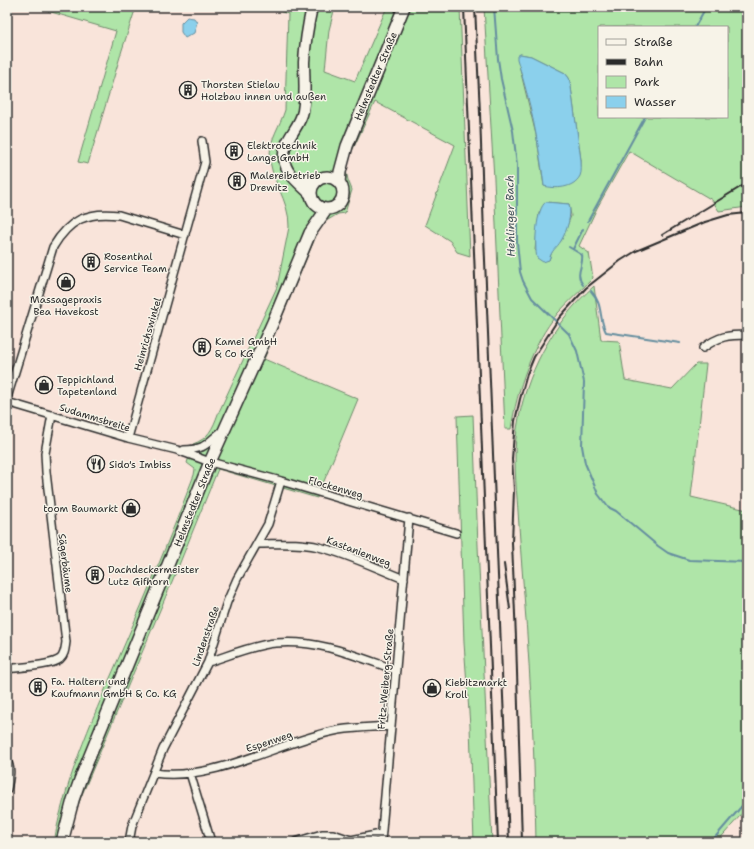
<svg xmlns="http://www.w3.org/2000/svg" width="754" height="849" viewBox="0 0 754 849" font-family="'Shantell Sans',sans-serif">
<rect width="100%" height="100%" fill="#f9e4da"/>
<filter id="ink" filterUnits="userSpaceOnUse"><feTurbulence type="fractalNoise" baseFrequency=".025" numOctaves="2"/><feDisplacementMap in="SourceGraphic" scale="8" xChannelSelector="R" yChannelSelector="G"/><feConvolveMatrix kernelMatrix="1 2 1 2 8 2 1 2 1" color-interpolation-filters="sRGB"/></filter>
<g filter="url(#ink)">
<path fill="#afe5a8" stroke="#6d886a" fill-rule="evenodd" d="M34,7h102l-14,43 -34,114 -10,-2 38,-131z
M280,7h55l-6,23 -4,40 30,11 32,-74h73l10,249 -13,-4 -7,-11 -25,-16 30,-80 -80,-43 -30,64 3,14 4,10 -7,23 -7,1 -17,10 -57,135 94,40 -41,99 -99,-29 -39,96 -98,232 -8,24 -5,21h-14c12,-67 42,-131 69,-194 25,-57 49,-115 71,-173l1,-6 -8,-6 6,-19c15,-5 20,-16 25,-30l59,-127 12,-60c1,-27 -20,-48 -19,-72 0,-17 10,-29 15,-45l3,-96 -9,-3z
M484,7h263v200l-28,4 -7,-11 -83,-49 -32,57 -18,38 10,7 4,25c-12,12 -24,23 -35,35 -26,31 -41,77 -47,116h-6l-11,-250zM599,27h128v90h-128zM520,54l11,2 34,17 4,5 2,9 10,73c0,30 -13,24 -37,26l-7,-47 -17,-70zM546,202l23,2 2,12 -10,25 -8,8 -4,11 -14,-10 4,-37z
M594,286l7,54 18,1 6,39 47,9 24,-25h10l-15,133 56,13v298l-30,34h-181c-1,-59 -3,-119 -7,-178 -3,-51 -8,-102 -11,-153 -2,-27 -5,-55 -1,-82 8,-54 36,-107 77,-143z
M473,415l5,131 14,296h-18l-4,-116 -6,-83 -7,-227z"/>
<path fill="#8bd0ec" stroke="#658e9f" d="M187,17l7,1 3,4 -3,11 -9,5 -4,-6v-9z
M520,54l11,2 34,17 4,5 2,9 10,73c0,5 1,12 -1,16 -7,13 -25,13 -36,10 -5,-43 -14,-86 -27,-127v-3z
M546,202l23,2c3,11 -2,27 -8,37 -5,8 -9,8 -12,19l-6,2 -6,-4c-3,-11 -1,-50 9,-56z"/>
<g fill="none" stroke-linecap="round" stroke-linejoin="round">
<path stroke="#658e9f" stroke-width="2" d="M494,7l4,52 3,20 12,52 4,34v77l3,30 3,9 9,17 37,36 8,17 7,31 -2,64 3,17 13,31 10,13 8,4 42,35 10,7 21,7 58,2
M695,27l11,-20
M588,221l57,-104
M569,247l13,8c2,12 -8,17 1,30
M573,249l10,-20
M591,291c13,14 7,26 15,41l74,11
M711,842l36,-42"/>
<defs>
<path id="street" d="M703,348c16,-12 25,-13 44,-13
M7,398l46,-151c16,-27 34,-36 66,-32l66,20
M7,402l121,36 49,12 33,12 71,19 175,52
M128,438l77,-276 -3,-21
M184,450c25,-1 22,-8 40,-20
M258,544c20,0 42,-2 61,3 29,7 57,21 85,32
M208,662c20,-6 48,-18 68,-19 42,-4 80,13 120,27
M7,669c12,-2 44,-3 53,-10 5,-4 5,-11 6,-17l-20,-170 -1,-19 7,-38
M7,761c5,8 2,18 0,28
M154,773c63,9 124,-32 185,-43 17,-3 35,-3 52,-4
M190,773l21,69
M129,842l3,-16 31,-77 45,-87 19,-60 10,-23 31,-55 13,-43
M295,842l27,-8h11l18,6 30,-6
M381,842l28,-324"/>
<path id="secondary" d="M294,178l16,3h7
M311,195c-10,-11 -25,-20 -27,-36 -2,-19 16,-31 19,-48 3,-16 1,-33 1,-49 1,-18 4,-37 8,-55"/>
<path id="primary" d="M311 193a16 16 0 1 1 32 0a16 16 0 1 1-32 0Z
M339,183l1,-11 7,-26 57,-139
M62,842l11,-42 7,-20 130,-318 63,-140 37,-89 16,-23"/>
</defs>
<use href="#street" stroke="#2b2b2b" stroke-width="10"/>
<use href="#secondary" stroke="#2b2b2b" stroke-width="13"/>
<use href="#primary" stroke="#2b2b2b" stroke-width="14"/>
<use href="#street" stroke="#f7f3e8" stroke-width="7"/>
<use href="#secondary" stroke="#f7f3e8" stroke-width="10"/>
<use href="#primary" stroke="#f7f3e8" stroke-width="11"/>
<path stroke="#2b2b2b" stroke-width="2" d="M464,7l34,835
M475,7l5,106 4,123 25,606
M662,235l85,-52
M504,564l6,45
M522,842l-6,-204 -4,-95 2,-53 -2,-31 3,-38 5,-22 7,-25 7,-17 25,-39 27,-30 34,-27 16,-10 69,-29 23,-7 19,-2"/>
</g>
</g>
<defs>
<symbol id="building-ring" viewBox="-11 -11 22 22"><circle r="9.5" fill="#f7f3e8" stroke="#2b2b2b" stroke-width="1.5"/><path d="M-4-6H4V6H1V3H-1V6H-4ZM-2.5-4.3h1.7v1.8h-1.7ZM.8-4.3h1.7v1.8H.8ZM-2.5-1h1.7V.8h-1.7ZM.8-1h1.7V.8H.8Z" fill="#2b2b2b"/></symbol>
<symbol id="shop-ring" viewBox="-11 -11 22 22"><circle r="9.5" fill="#f7f3e8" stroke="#2b2b2b" stroke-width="1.5"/><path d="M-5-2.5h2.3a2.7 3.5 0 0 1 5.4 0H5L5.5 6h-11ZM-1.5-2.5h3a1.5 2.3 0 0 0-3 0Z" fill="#2b2b2b"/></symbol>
<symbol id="restaurant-ring" viewBox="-11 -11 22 22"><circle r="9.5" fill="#f7f3e8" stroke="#2b2b2b" stroke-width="1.5"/><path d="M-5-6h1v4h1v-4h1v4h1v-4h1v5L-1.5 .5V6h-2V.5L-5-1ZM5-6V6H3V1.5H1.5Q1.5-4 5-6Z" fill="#2b2b2b"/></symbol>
</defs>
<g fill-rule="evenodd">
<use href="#building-ring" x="178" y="80" width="20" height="20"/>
<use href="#building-ring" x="224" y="141" width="20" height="20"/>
<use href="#building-ring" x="227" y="171" width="20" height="20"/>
<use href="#building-ring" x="81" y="252" width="20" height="20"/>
<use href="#shop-ring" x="56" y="272" width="20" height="20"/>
<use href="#building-ring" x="192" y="337" width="20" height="20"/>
<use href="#shop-ring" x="34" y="375" width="20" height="20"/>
<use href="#restaurant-ring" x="86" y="454" width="20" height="20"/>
<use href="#shop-ring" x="121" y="498" width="20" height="20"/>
<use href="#building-ring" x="85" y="565" width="20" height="20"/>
<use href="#building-ring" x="28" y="677" width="20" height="20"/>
<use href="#shop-ring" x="422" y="678" width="20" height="20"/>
</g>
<g text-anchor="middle" stroke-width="3" stroke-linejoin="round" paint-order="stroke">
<g font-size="10" fill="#2b2b2b" stroke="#f7f3e8">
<text transform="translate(375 76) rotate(-67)" y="4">Helmstedter Straße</text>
<text transform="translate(147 334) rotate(-74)" y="4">Heinrichswinkel</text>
<text transform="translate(95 417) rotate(17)" y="4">Sudammsbreite</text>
<text transform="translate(336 487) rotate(16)" y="4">Flockenweg</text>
<text transform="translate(194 502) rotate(-68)" y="4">Helmstedter Straße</text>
<text transform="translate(359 551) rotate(21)" y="4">Kastanienweg</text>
<text transform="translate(66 563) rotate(83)" y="4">Sägerbäume</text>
<text transform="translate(205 636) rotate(-71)" y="4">Lindenstraße</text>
<text transform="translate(385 679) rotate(-85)" y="4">Fritz-Weiberg-Straße</text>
<text transform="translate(269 741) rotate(-18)" y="4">Espenweg</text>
</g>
<g font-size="10" fill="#2b2b2b" stroke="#f7f3e8" text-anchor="start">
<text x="201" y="88">Thorsten Stielau<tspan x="201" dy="12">Holzbau innen und außen</tspan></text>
<text x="247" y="149">Elektrotechnik<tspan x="247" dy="12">Lange GmbH</tspan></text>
<text x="250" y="179">Malereibetrieb<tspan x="250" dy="12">Drewitz</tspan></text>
<text x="104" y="260">Rosenthal<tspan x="104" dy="12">Service Team</tspan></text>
<text x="66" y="303" text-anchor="middle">Massagepraxis<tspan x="66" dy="12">Bea Havekost</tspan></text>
<text x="215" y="345">Kamei GmbH<tspan x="215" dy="12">&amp; Co KG</tspan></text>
<text x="57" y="383">Teppichland<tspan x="57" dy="12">Tapetenland</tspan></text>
<text x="109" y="468">Sido's Imbiss</text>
<text x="118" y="512" text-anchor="end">toom Baumarkt</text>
<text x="108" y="573">Dachdeckermeister<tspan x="108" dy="12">Lutz Gifhorn</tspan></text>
<text x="51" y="685">Fa. Haltern und<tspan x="51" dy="12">Kaufmann GmbH &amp; Co. KG</tspan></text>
<text x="445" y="686">Kiebitzmarkt<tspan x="445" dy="12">Kroll</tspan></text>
</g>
<g font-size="11" font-style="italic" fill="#43545b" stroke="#f7f3e8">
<text transform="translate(510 216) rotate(-91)" y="4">Hehlinger Bach</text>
</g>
</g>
<rect width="754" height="849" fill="none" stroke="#f7f3e8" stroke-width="24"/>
<rect x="12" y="12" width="730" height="825" fill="none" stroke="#2b2b2b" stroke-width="1.5" filter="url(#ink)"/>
<rect x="598" y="26" width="130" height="92" fill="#f7f3e8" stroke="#a5a39c"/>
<rect x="606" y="39" width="20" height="6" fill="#f7f3e8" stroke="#a5a39c"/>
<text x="634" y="46" font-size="12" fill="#2b2b2b">Straße</text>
<rect x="606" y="59" width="20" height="6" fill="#2b2b2b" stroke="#a5a39c"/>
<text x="634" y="66" font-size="12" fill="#2b2b2b">Bahn</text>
<rect x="606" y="76" width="20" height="12" fill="#afe5a8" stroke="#a5a39c"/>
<text x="634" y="86" font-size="12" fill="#2b2b2b">Park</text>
<rect x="606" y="96" width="20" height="12" fill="#8bd0ec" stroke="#a5a39c"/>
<text x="634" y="106" font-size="12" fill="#2b2b2b">Wasser</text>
</svg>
